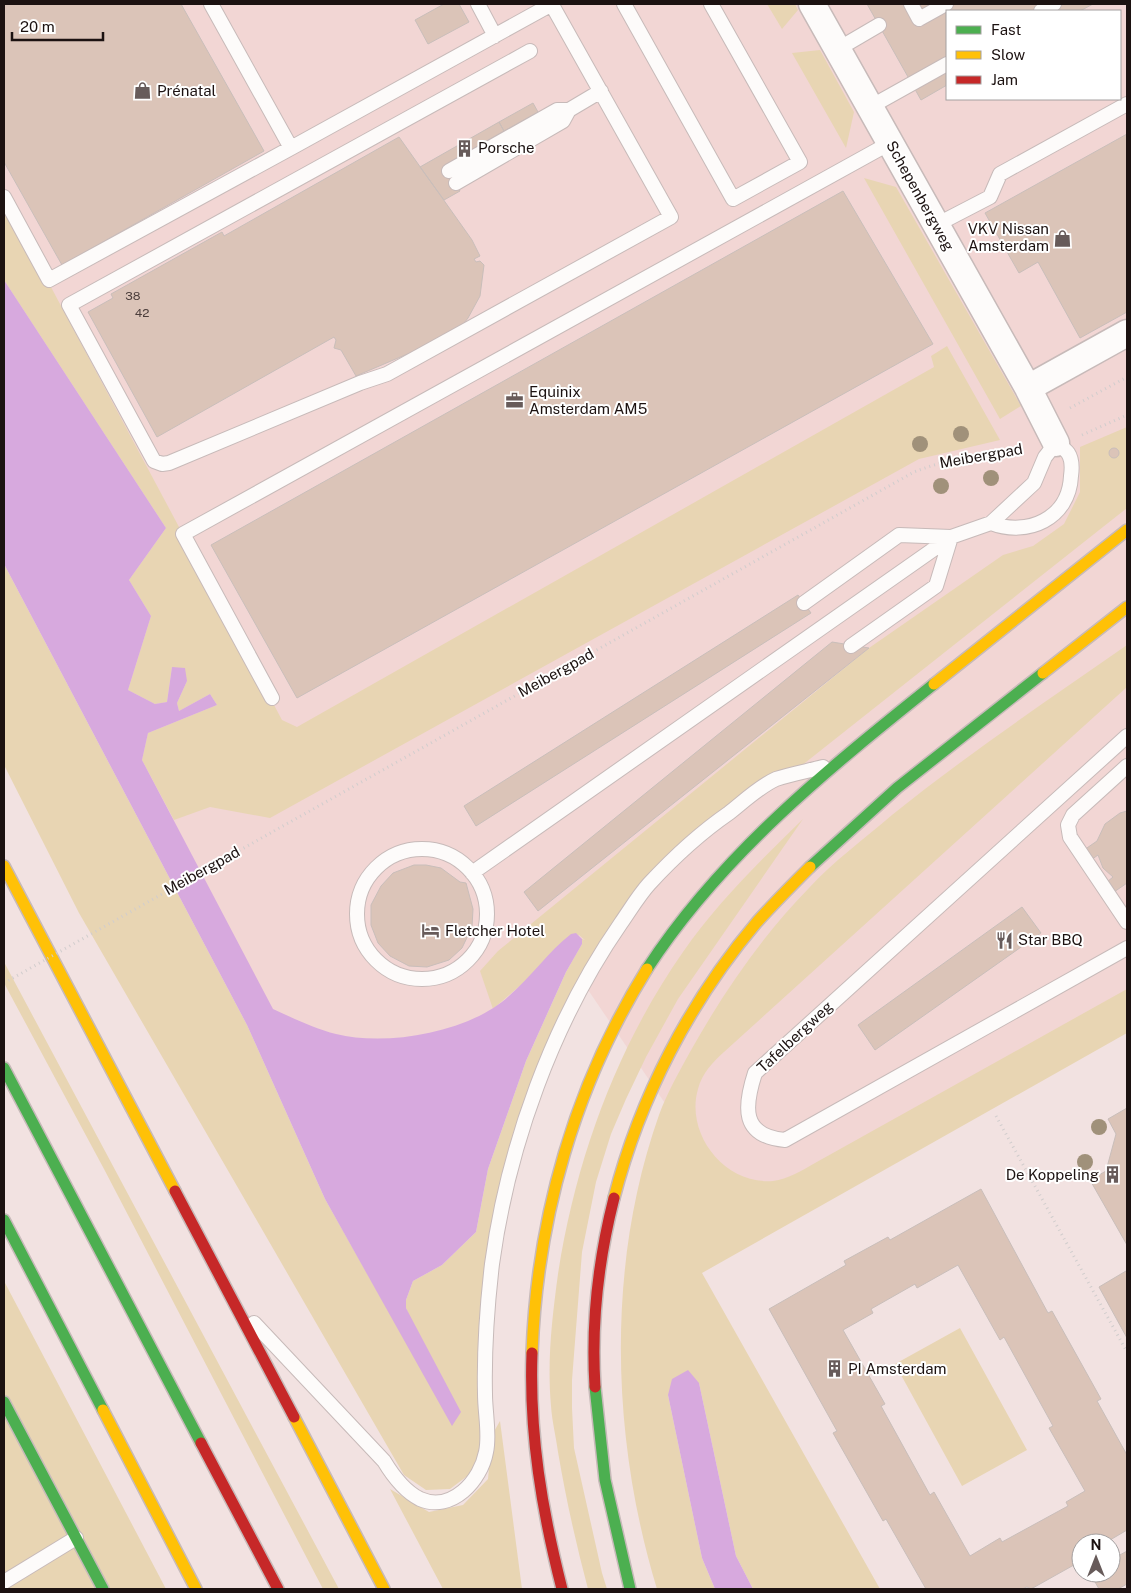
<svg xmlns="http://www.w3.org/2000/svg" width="1131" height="1593" viewBox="0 0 1131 1593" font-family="'Public Sans',sans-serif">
<rect width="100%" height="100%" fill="#f2e2e1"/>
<path fill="#f2d6d4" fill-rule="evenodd" d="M4,4h1123v1001l-374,192 -78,-79 -112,-165 -56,60 -113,39 -118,-29 -272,-523zM947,11h173v88h-173z"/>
<path fill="#e8d5b3" d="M767,4h28l3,6 -16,19z
M820,50l34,62 -8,36 -54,-95z
M864,178l32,9 125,219 -21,13z
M4,199l278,521 15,7 637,-360 -3,-11 16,-10 53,94 -81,19 -649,359 -60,-11 -36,13 -32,-60 6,-27 69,-28 -7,-11 -31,17 -2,-8 10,-22 -15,-14 -5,35 -12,2 -27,-14 23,-74 -22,-36 37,-52 -162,-248z
M1127,427v81l-331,262 -113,71 -86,111 -102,259 -14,198 -1,47 -10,18 -20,15 -24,1 -22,-15 -325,-562 -75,-148v-201l243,461 78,174 128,226 -47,-117v-8l7,-19 29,-16 34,-33 12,-63 38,-108 40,-89 16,-28v-5l3,1 -6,-5 -86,74 -13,-38 18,-20 371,-303 134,-93 30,-9 31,-22 16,-32v-45z
M1127,645v42l-403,365c-11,10 -22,21 -26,37 -13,44 26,96 75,92 15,-2 28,-10 42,-18l312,-174v44l-425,240 178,316h-127l-17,-33 -37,-173 -31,12 34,163 13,31h-58c-46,-151 -51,-324 2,-474 8,-22 20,-43 31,-63 33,-59 72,-116 119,-164 25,-27 55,-49 83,-73 76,-61 156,-115 235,-170z
M803,819l-125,180 -32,58 -20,42 -15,35 -15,48 -14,70 -10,128v28l2,40 28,125 5,16h-19c-12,-45 -22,-90 -30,-137 -2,-15 -6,-31 -7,-46 -4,-45 1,-88 7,-132 18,-115 58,-226 125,-322 34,-49 77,-91 120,-133z
M4,962l335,627h-16l-219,-420 -100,-186z
M4,1281l162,308h-162z
M960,1328l67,122 -65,36 -67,-122z
M500,1421l22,168h-79l-53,-100 39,23 34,-7 25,-26 4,-44z"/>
<path fill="#d7a9de" d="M4,280l162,248 -37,52 22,36 -23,74 27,14 12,-2 5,-35 13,1 2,13 -10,22 2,8 31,-17 7,11 -69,28 -6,27 131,249c20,9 42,20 63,25 51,13 134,-2 173,-38 22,-19 39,-44 62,-62l5,-1 6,6v5l-16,28 -40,89 -38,108 -12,63 -34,33 -29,16 -7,19v8l55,104 -9,14 -127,-227 -78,-174 -243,-461z
M688,1370l11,13 37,173 17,33h-38l-13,-31 -34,-163 4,-16z"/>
<path fill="#dbc4b8" stroke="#c9beba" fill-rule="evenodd" d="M4,4h177l83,147 -202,114 -58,-103z
M444,4h15l10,18 -41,22 -13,-24z
M867,4h226l-13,7h-133v74l-26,15z
M533,103l5,9 -34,19 -5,-9z
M499,122l5,9 -59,34 15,26 -16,9 -24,-33z
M1127,134v178l-47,26 -42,-76 -19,11 -34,-60z
M399,137l73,103 8,16 -6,3 2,3 4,-1 4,4 -4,31 -12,22 -7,9 -21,13 -84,36 -15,-26 -7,-2 2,-8 -2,-3 -177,100 -69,-125 25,-14 -2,-4 111,-62 2,4z
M843,191l90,153 -636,354 -86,-153z
M1109 453a5 5 0 1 1 10 0a5 5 0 1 1-10 0Z
M798,595l13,18 -335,213 -12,-20z
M832,642l37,6 -331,263 -14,-19z
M1127,811v72l-13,9 -7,-10 6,-5 -10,-9 -5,-13 -7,5 -7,-10 13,-9 8,-17 15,-11z
M414,865h12l15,3 19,14 6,1 7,26 -1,18 -10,21 -13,12 -22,7 -18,-1 -19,-10 -12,-13 -7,-18v-20l10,-19 12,-13z
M1022,907l19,26 -166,117 -17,-25z
M1127,1108v137l-37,-65 16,-9 10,-37 -8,-15z
M981,1189l67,124 4,-2 49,88 -4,2 30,54v75l-22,13h-24v18l-50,28 -4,-2 -5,2h-96l-40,-70 -3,2 -50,-88 4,-2 -68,-122 77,-44 -2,-4 44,-24 2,3zM958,1265l42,75 4,-3 49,89 -4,2 36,63 -19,11 2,4 -66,36 -2,-4 -30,18 -36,-64 -4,3 -49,-89 4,-2 -42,-74 30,-17 -2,-4 44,-25 2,4z
M1126,1271l1,2v65l-28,-51z
M1127,1551v33l-9,5h-19l-9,-16h21v-13z"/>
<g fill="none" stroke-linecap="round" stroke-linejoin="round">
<defs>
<path id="lane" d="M211,4l80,144 261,-144
M478,4l17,32
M624,4l109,195 67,-37 -89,-158
M911,4l8,15 27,-15
M1041,11l13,-7
M838,49l41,-24
M530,51l-461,254 85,156 8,3 7,-1 191,-80 27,-9 284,-157 -119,-212
M870,107l77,-43
M449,171l108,-61h12
M456,183l107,-62 6,-11 32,-19
M4,197l45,83 242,-132
M936,225l54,-28 10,-23 127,-70
M804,603l95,-68 52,2 -15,49 -85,60
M272,698l-89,-164 707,-391
M1127,736l-372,337c-11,34 -14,63 30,67l342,-192
M1127,766l-54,49 -5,10 2,12 57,85
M357 914a65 65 0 1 1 130 0a65 65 0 1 1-130 0Z
M472,873l479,-336 40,-14 43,-40 11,-26 11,-14c4,3 9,6 12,10 4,6 4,16 3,23 -2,43 -44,61 -80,47
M254,1323l130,138c9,15 20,30 36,38 32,14 61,-19 66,-47 4,-17 -1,-39 -1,-58 -1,-43 2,-87 7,-130 16,-118 61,-243 129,-341 9,-13 18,-28 28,-39 24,-26 51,-51 80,-71 14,-11 31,-27 47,-34 15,-5 32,-8 47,-12
M4,1582l72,-44"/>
<path id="street" d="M812,4l216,384 28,55
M1028,388l99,-55"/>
<path id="fast" d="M810,867l87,-79 146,-115
M647,969c74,-114 182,-201 287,-285
M4,1068l197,375
M4,1220l99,190
M595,1387l10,93 25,109
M4,1402l99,187"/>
<path id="slow" d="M1043,673l84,-66
M934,684l193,-154
M4,866l171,325
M614,1198c26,-101 76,-197 143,-276 17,-19 35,-37 53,-55
M532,1353c5,-136 43,-268 115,-384
M103,1410l93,179
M294,1417l90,172"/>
<path id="jam" d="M175,1191l119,226
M532,1353c-3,81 10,158 30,236
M595,1387c-4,-64 3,-126 19,-189
M201,1443l77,146"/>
</defs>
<use href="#lane" stroke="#c7bab9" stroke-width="16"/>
<use href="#street" stroke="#c7bab9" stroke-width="29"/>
<use href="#fast" stroke="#c7bab9" stroke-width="14"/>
<use href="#slow" stroke="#c7bab9" stroke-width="14"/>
<use href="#jam" stroke="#c7bab9" stroke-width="14"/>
<path stroke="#d1cdcd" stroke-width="3" stroke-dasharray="1 4" stroke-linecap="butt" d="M1070,408l57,-31
M1082,435l45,-20
M274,831l640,-359c36,-14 72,-19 111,-24
M996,1116l131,236"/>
<use href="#lane" stroke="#fdfbfa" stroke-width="14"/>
<use href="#street" stroke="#fdfbfa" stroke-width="26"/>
<use href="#fast" stroke="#4caf50" stroke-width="11"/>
<use href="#slow" stroke="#ffc107" stroke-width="11"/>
<use href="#jam" stroke="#c62828" stroke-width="11"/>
<path stroke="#d1cdcd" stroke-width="3" stroke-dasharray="1 4" stroke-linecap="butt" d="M4,983l270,-152"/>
</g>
<g fill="#a0917a">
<circle cx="961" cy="434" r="8"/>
<circle cx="920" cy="444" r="8"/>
<circle cx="991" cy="478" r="8"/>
<circle cx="941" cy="486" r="8"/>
<circle cx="1099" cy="1127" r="8"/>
<circle cx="1085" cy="1162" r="8"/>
</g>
<defs>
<symbol id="shop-bare" viewBox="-9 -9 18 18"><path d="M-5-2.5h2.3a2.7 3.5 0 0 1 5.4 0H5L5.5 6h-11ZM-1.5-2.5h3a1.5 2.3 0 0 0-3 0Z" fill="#675b5a" stroke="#fff" stroke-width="2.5" paint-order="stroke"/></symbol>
<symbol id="building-bare" viewBox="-9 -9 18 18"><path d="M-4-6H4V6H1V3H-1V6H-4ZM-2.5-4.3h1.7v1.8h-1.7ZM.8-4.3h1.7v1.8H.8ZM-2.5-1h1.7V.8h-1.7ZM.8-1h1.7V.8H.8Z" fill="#675b5a" stroke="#fff" stroke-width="2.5" paint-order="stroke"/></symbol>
<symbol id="office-bare" viewBox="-9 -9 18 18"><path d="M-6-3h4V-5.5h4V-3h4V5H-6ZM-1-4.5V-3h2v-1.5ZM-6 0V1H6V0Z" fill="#675b5a" stroke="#fff" stroke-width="2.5" paint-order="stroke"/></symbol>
<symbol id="hotel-bare" viewBox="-9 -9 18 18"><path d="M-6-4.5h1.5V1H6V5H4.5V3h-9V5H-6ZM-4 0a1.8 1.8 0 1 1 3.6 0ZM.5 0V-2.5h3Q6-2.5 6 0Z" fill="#675b5a" stroke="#fff" stroke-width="2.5" paint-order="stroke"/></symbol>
<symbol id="restaurant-bare" viewBox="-9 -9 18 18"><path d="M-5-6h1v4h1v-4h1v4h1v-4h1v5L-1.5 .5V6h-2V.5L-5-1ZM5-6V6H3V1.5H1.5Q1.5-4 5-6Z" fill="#675b5a" stroke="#fff" stroke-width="2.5" paint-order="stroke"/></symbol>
</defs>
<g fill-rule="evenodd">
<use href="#shop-bare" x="130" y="78" width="25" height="25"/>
<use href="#building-bare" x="452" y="136" width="25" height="25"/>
<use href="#shop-bare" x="1050" y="226" width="25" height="25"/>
<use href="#office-bare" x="502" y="388" width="25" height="25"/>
<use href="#hotel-bare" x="418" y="918" width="25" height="25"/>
<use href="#restaurant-bare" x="992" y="928" width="25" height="25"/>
<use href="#building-bare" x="1100" y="1162" width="25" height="25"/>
<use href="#building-bare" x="822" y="1356" width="25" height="25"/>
</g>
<g text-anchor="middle" stroke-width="4" stroke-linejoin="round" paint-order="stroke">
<g font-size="12" fill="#4c3e3b">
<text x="133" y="300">38</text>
<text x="142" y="317">42</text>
</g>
<g font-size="15" fill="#1c1211" stroke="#fff" text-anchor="start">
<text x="157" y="96">Prénatal</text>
<text x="478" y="153">Porsche</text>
<text x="1049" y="234" text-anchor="end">VKV Nissan<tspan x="1049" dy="17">Amsterdam</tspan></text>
<text x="529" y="397">Equinix<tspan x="529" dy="17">Amsterdam AM5</tspan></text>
<text x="445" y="936">Fletcher Hotel</text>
<text x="1018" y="945">Star BBQ</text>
<text x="1099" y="1180" text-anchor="end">De Koppeling</text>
<text x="848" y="1374">PI Amsterdam</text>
</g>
<g font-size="15" fill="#1c1211" stroke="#fff">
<text transform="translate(920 196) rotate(61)" y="5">Schepenbergweg</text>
<text transform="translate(981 456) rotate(-10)" y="5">Meibergpad</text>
<text transform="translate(556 673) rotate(-29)" y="5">Meibergpad</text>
<text transform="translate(202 871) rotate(-29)" y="5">Meibergpad</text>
<text transform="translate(795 1037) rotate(-43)" y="5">Tafelbergweg</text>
</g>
</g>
<rect width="1131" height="1593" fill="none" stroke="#1c1211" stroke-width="10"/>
<rect x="946" y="10" width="175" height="90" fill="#ffffff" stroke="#a4a0a0"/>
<rect x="956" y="26" width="25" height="8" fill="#4caf50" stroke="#a4a0a0"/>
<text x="991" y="35" font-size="15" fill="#1c1211">Fast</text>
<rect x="956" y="51" width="25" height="8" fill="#ffc107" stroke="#a4a0a0"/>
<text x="991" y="60" font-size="15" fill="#1c1211">Slow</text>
<rect x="956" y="76" width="25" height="8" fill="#c62828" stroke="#a4a0a0"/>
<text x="991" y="85" font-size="15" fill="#1c1211">Jam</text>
<g transform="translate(1096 1558)"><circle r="24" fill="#ffffff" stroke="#a4a0a0"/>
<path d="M0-4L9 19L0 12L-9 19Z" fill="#675b5a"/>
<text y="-8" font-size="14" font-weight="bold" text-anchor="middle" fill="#1c1211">N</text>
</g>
<path d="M12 32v8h91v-8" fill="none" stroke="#1c1211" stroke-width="2.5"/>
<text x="20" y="32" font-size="15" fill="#1c1211" stroke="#ffffff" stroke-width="4" paint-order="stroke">20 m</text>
</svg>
